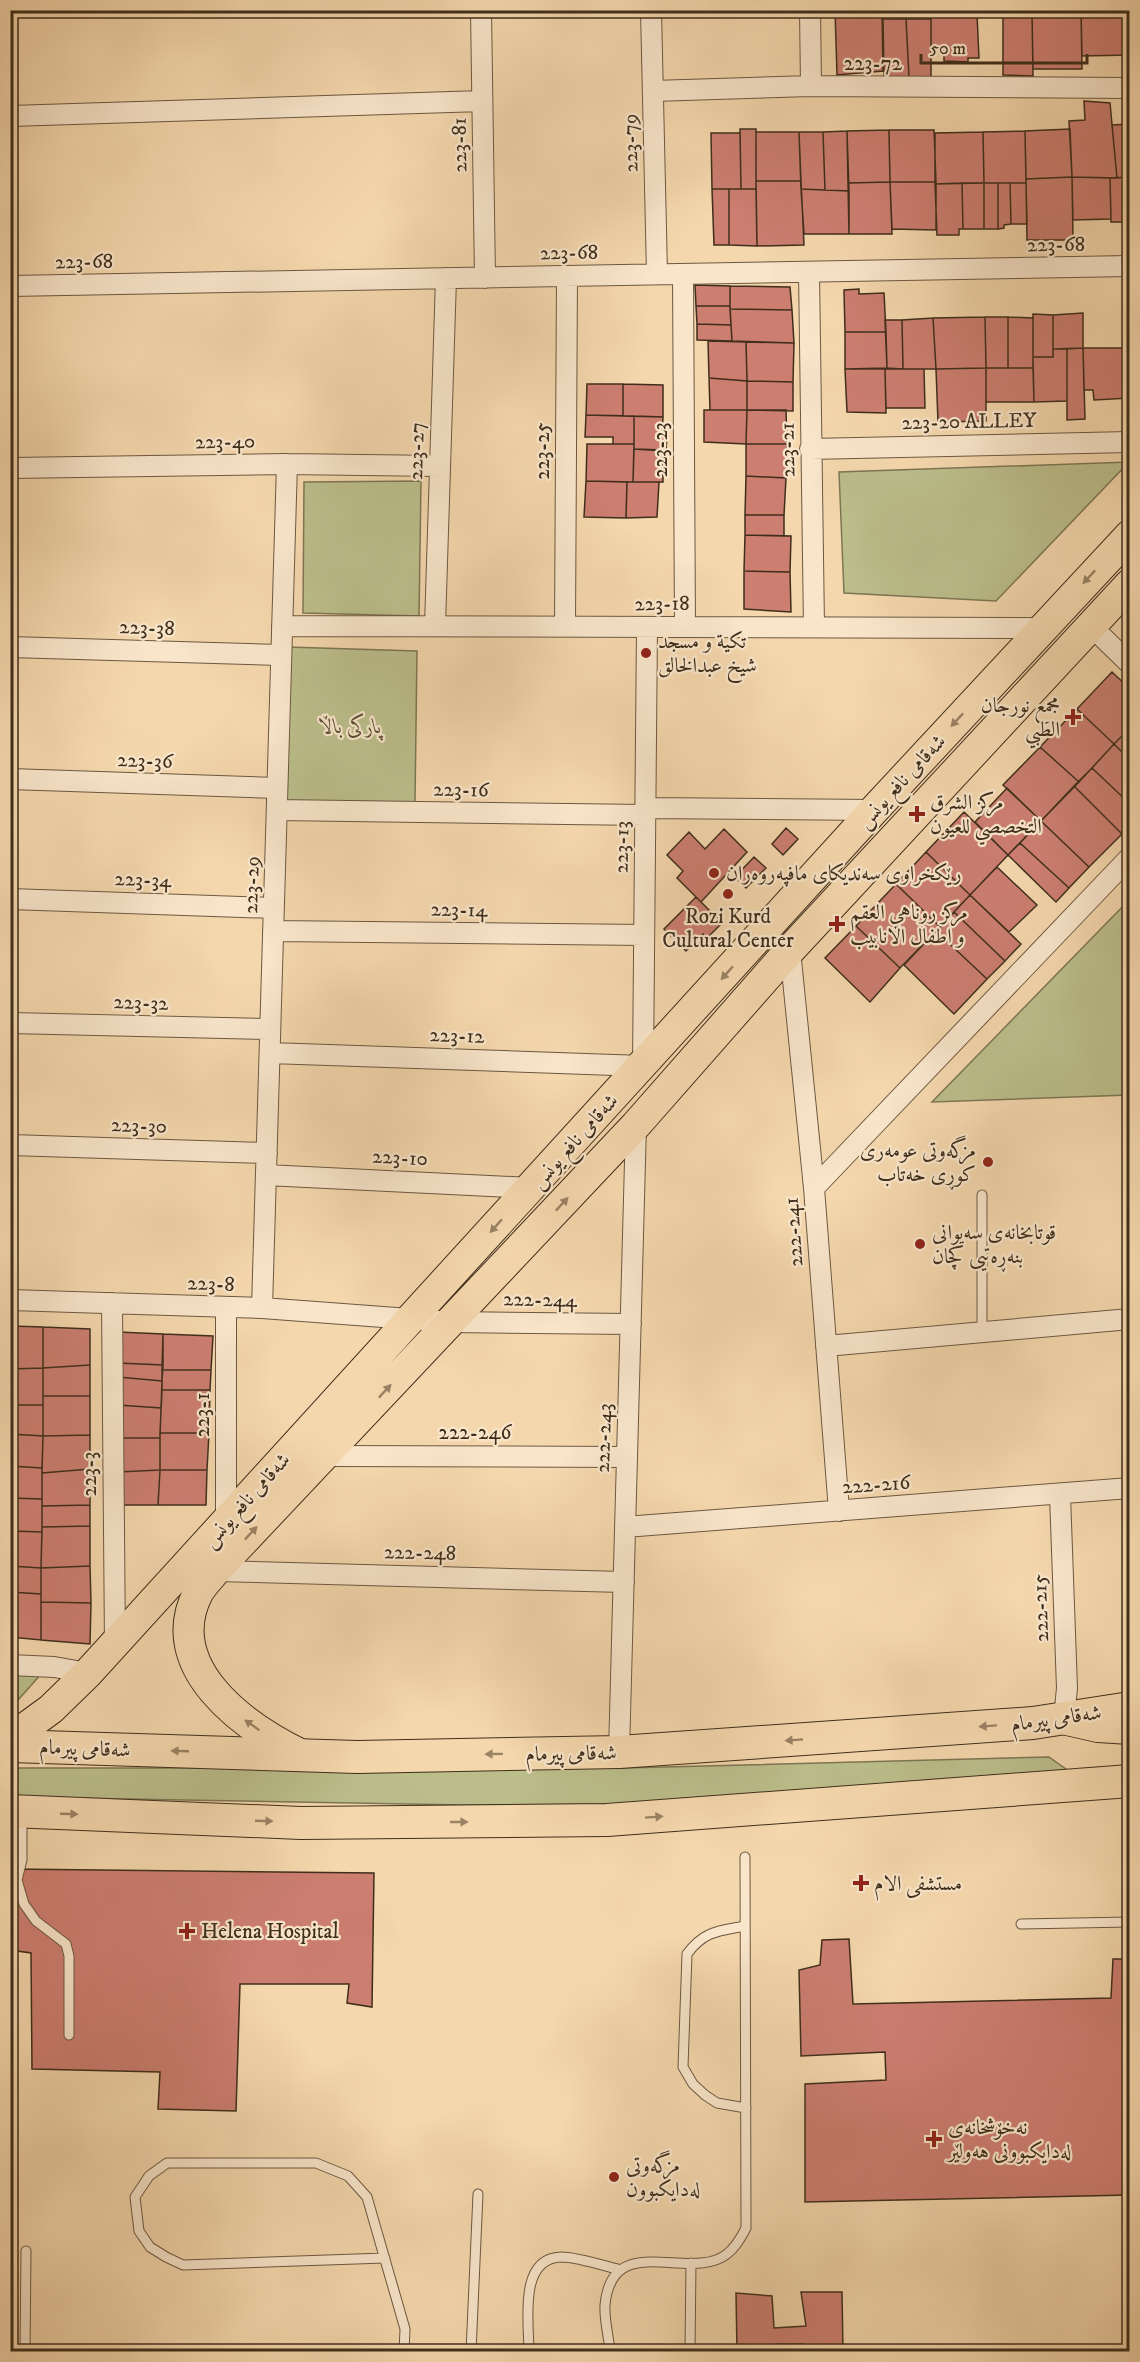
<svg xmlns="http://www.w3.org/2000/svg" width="1140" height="2362" viewBox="0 0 1140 2362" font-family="'IM FELL DW Pica',Amiri,serif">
<rect width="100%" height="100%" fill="#f5d7ad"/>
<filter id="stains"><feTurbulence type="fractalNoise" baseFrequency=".00333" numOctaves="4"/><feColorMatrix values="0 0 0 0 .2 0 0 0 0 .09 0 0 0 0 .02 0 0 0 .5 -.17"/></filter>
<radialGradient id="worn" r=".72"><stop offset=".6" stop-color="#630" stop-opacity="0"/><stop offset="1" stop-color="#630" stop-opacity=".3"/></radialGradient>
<path fill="#bbbe8b" stroke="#7d7653" stroke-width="1.5" d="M1129,462l-133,139 -152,-8 -5,-121z
M421,481l-2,135 -116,-3 1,-131z
M287,647l130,4 -2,151 -130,2z
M1129,900v195l-197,7z
M11,1671l32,1 -25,28h-7z
M1049,1757l21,15 -440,32 -166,1 -453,-8v-29h613z"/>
<path fill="#cc7e71" stroke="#3f2e1b" stroke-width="1.5" d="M835,10h47l1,61 -46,4z
M882,10h24v9h-23z
M906,10h25v9h-25z
M931,10h51v4l-51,1z
M982,10h50v2l-50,2z
M1130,10v45l-48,1 -1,-45z
M1081,11l1,58h-49l-1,-57z
M1032,12l1,64 -30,-1v-61z
M977,14l2,44h-11v4l-24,-1v-11l-13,-1v-34z
M883,19h23l3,58h-25z
M906,19h25v58h-22z
M1084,101l26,2 7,75 -45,-1 -3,-56 16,-1z
M1130,124v53l-13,1 -5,-53z
M740,129h16v60h-15z
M1070,129l2,48 -46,2 -1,-48z
M889,130l1,52 -42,1 -1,-52z
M889,130h45l2,52h-46z
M847,131l2,60 -24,-1 -2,-58z
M1025,131l1,52h-42l-1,-51z
M756,132h43l2,49h-45z
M799,132h24l2,58 -24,-1z
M983,132l1,51 -49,1v-51z
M711,133h29l1,56h-29z
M1072,177l1,63h-46l-1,-61z
M1072,177l38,1 1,41 -38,1z
M1130,177v45h-19l-1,-44z
M756,181h45l3,64 -47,1z
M890,182l2,52h-43l-1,-51z
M890,182h46v48l-44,-1z
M962,183h22v46h-21z
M962,183l1,46h-4v6h-22l-2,-51z
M984,183h14v46h-14z
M998,183h12l1,41 -7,1v3l-6,1z
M1010,183h16l1,41h-16z
M712,189h17v56h-15z
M729,189h27l1,57 -28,-1z
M801,189l48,2v43h-45z
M695,285l35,1v20h-34z
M730,286l60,1 2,23 -62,-1z
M859,289v5l25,-1 2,39h-41l-1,-42z
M696,306h34l1,19 -34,-1z
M730,309l62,1 2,33 -62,-2z
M1083,313v35l-30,1v-34z
M1033,314l20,1v42h-20z
M985,317l1,51 -50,1 -3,-51z
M985,317h23v51h-22z
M1008,317l25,1v50h-25z
M933,318l3,51h-33l-1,-49z
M885,320h17l1,49 -16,-1z
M697,324l34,1 1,16 -35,-1z
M845,332h41l1,36 -42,1z
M708,341l38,1 1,39 -38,-3z
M746,342l48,1 -1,39 -46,-1z
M1083,348l2,71 -18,1v-71z
M1083,348h47v50l-36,2 -1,-10h-9z
M1053,349h14v52l-33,1 -1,-45h20z
M986,368v53l-48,1 -2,-53z
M986,368h47l1,34h-48z
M845,369h40l1,44 -39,-1z
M885,369h39l1,39h-39z
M709,378l38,3v29h-37z
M747,381l46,1v29l-46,-1z
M587,384h36v32l-37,-1z
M623,384l40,1v32l-40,-1z
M704,410h43l-1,34 -42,-2z
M747,410h39l1,34h-41z
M586,415l48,1v28h-21v-7h-28z
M634,416l29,1 -1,18h5l-1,16 -32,-2z
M587,444h47l-1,38 -47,-1z
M746,444h41l-1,34 -40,-2z
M634,449l29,1v32h-30z
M746,476l40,2 -2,37h-39z
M586,481l41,1 -1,36 -42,-1z
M627,482h32l-2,35 -31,1z
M745,515h39v21l-39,-1z
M745,535l46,1 -1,36 -46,-1z
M744,571l46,1 1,40 -47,-3z
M1112,672l18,17v39l-16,16 -37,-35z
M1077,709l37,35 -35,38 -39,-35z
M1130,728v32l-16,-16z
M1114,744l16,16v44l-38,-36z
M1040,747l39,35 -38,39 -38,-36z
M1092,768l38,36v22l-8,8 -48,-48z
M1074,786l48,48 -33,33 -48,-46z
M1007,788l34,33 -33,34 -33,-33z
M964,812l44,43 -38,40 -44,-43z
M1041,821l48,46 -20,21 -49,-45z
M786,828l12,11 -15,16 -11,-11z
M724,829l23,23 -46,50 -24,-24 6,-7 -16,-16 22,-23 16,17z
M1020,843l49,45 -13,14 -48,-47z
M926,852l44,43 -30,32 -44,-43z
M754,857l12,11 -20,20 -11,-11z
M997,867l40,38 -28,27 -39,-37z
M896,884l44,43 -40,41 -44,-42z
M970,895l51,49 -16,17 -51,-49z
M696,897l26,26 -15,15 -4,-4 -17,17 -22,-22z
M954,912l51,49 -18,18 -51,-48z
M856,926l44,42 -30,34 -45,-44z
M936,931l51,48 -33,35 -50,-49z
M10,1326l33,1v41l-33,1z
M43,1327l47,2v36l-47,3z
M118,1332l45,2v31l-45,-2z
M163,1334l50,2 -2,34h-49z
M118,1363l45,2 -1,16 -44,-4z
M90,1365v31h-47v-28z
M43,1368v37h-33v-36z
M162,1370h49l-1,20h-48z
M118,1377l44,4 -1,27 -43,-3z
M162,1390h48l-1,43h-49z
M43,1396h47v39l-47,1z
M10,1405h33v31l-33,-2z
M118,1405l43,3 -1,30h-42z
M160,1433h49l-2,37h-47z
M10,1434l33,2 -1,32 -32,-2z
M90,1435v34l-48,4 1,-37z
M118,1438h42v32l-42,2z
M10,1466l32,2v31l-32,-1z
M90,1469v36l-48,1v-33z
M160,1470h47l-1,35h-48z
M160,1470l-2,35h-39l-1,-33z
M10,1498l32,1v33l-32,-1z
M90,1505v21l-48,1v-21z
M90,1526v40l-49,2 1,-41z
M10,1531l32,1 -1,36 -31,-2z
M10,1566l31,2v26l-31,-2z
M90,1566l1,37 -50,-1v-34z
M10,1592l31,2v46l-31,-3z
M41,1602l50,1 -1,41 -49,-4z
M10,1869l364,4 -2,134 -25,-4 2,-19h-109l-4,127 -78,-2 2,-37 -128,-3 -1,-116 -21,-3z
M849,1939l4,65 258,-6 2,-39h17v236l-325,7v-118l81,-4 -1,-28 -84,4 -2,-86 21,-5 2,-25z
M801,2292h41l1,60h-39l-1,-8h-28v8h-38l-1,-59 36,3 2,32 32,-2z"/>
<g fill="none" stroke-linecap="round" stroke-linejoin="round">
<defs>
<path id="service" d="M982,1332v-137
M22,1817v43l-5,20 7,24 12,17 30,23 3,12v79
M1021,1924l109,-2
M745,1926c-27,5 -41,5 -58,28l-4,113 10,17 12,11 12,8 29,5
M385,2258l-202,7 -17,-8 -16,-10 -11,-16 -4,-34 14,-21 18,-13h149l32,13 19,21 38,132 -1,23
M25,2352l1,-101
M471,2352l7,-158
M529,2352c0,-29 -11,-94 32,-95 16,0 44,9 60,13
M610,2352c-1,-15 -6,-32 -5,-47 7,-76 85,-22 122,-51 9,-7 14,-16 19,-26l-1,-371
M690,2352l1,-89"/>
<path id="minor" d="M481,10l4,268
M651,10l6,264
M810,10l1,76
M653,91l158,-5 319,2
M10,116l472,-15
M809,272l5,355
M683,274l2,353
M10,286l1120,-20
M810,449l320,-7
M10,468l277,-4 153,2
M282,626l760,2
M435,626l11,-348
M565,626l2,-350
M1091,626l39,38
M10,647l271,8
M10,779l267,9
M645,808l229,2
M277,810l368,5
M10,899l264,9
M273,931l371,4
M790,950l24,238 25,323
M10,1023l260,6
M270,1053l373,13 4,-438
M10,1145l257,8
M266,1175l265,13
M814,1188l316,-331
M10,1300l252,8 188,14 181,2
M112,1303l3,341
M226,1307v215
M262,1308l25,-844
M826,1346l304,-27
M324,1456l303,1
M1060,1495l7,193 -3,31
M625,1527l505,-39
M215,1571l409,11
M10,1665l44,2 34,6
M619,1752l17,-627"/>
<path id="primary" d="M1067,1720l31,7 32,2
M10,1739l41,-30 37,-36 786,-863 256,-275
M302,1755c-58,-28 -142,-88 -104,-162 4,-8 12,-15 17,-22l421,-446 154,-175 340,-366"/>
<path id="trunk" d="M10,1746l347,11 262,-5 414,-29 97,-15
M10,1811l291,12 306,-3 523,-39"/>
</defs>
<use href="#service" stroke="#6c5840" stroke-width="11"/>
<use href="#minor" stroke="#6c5840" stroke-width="22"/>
<use href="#primary" stroke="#3f2e1b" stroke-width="32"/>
<use href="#trunk" stroke="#3f2e1b" stroke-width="34"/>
<use href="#service" stroke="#f8e5ca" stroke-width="9"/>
<use href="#minor" stroke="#f8e5ca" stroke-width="20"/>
<use href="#primary" stroke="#f5d7ad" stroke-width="30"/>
<use href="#trunk" stroke="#f5d7ad" stroke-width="32"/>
</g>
<defs><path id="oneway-solid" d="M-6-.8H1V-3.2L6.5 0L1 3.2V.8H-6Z" transform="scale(1.5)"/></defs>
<g fill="#9a8264">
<use href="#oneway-solid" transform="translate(1089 577) rotate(133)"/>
<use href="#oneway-solid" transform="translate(957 720) rotate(133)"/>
<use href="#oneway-solid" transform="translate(727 973) rotate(132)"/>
<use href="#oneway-solid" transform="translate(562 1204) rotate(-47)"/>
<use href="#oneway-solid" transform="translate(496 1226) rotate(132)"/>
<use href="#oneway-solid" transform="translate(385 1391) rotate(-47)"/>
<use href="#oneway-solid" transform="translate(251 1533) rotate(-47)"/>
<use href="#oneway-solid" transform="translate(252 1725) rotate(-145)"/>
<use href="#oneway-solid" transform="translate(988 1726) rotate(176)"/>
<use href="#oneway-solid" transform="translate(794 1740) rotate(176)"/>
<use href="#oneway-solid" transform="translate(180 1751) rotate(-178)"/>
<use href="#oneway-solid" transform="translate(494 1754) rotate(179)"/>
<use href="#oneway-solid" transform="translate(69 1814) rotate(2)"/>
<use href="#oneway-solid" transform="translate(654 1817) rotate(-4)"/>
<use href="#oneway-solid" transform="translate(264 1821) rotate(2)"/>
<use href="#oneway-solid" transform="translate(459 1822)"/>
</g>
<g fill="#8f2418" stroke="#f8e5ca" stroke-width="2">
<circle cx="646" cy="653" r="6"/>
<path d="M1070 708h6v6h6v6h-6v6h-6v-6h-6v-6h6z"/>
<path d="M914 805h6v6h6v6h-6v6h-6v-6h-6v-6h6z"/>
<circle cx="714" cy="873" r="6"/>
<circle cx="728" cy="894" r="6"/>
<path d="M834 915h6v6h6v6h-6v6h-6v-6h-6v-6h6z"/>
<circle cx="988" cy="1162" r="6"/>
<circle cx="920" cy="1244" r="6"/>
<path d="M858 1874h6v6h6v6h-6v6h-6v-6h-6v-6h6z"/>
<path d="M184 1922h6v6h6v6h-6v6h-6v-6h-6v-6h6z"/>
<path d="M931 2130h6v6h6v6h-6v6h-6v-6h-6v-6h6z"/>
<circle cx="614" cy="2177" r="6"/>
</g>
<g text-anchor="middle" stroke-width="4.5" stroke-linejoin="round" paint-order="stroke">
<g font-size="21" fill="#3f2e1b" stroke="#f8e5ca">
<text x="873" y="70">223-72</text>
<text transform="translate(630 143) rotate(-91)" y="7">223-79</text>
<text transform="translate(459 145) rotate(-91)" y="7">223-81</text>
<text transform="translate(1056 244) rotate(-1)" y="7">223-68</text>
<text transform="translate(569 252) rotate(-1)" y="7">223-68</text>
<text transform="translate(84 261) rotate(-1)" y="7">223-68</text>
<text transform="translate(969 421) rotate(-1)" y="7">223-20 ALLEY</text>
<text transform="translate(225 441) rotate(-1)" y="7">223-40</text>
<text transform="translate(660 450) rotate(-90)" y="7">223-23</text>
<text transform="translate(787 450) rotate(-91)" y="7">223-21</text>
<text transform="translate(416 451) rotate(-88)" y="7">223-27</text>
<text transform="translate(542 451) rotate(-90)" y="7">223-25</text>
<text transform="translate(662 603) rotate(-1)" y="7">223-18</text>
<text transform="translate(147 627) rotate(2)" y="7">223-38</text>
<text transform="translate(145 760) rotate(2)" y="7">223-36</text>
<text transform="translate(901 781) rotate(-47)" y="7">شەقامی نافع یونس</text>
<text transform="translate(461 789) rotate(1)" y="7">223-16</text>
<text transform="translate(621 847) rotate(-89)" y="7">223-13</text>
<text transform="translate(143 879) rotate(2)" y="7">223-34</text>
<text transform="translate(251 885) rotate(-88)" y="7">223-29</text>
<text transform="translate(459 909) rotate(1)" y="7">223-14</text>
<text transform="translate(141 1002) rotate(2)" y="7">223-32</text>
<text transform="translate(457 1035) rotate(2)" y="7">223-12</text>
<text transform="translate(139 1125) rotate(2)" y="7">223-30</text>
<text transform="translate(574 1141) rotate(-48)" y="7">شەقامی نافع یونس</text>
<text transform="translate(400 1157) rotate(3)" y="7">223-10</text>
<text transform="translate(793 1232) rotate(-94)" y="7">222-241</text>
<text transform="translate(211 1283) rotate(2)" y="7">223-8</text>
<text transform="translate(540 1299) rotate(1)" y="7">222-244</text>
<text transform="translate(202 1415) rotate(-90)" y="7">223-1</text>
<text x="475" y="1439">222-246</text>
<text transform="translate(603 1438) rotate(-88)" y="7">222-243</text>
<text transform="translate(89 1474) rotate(-90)" y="7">223-3</text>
<text transform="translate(876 1484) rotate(-4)" y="7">222-216</text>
<text transform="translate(246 1500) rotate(-48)" y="7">شەقامی نافع یونس</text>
<text transform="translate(420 1552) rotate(1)" y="7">222-248</text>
<text transform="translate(1040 1608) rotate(-92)" y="7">222-215</text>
<text transform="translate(1056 1718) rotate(-8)" y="7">شەقامی پیرمام</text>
<text transform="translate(85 1748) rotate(2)" y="7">شەقامی پیرمام</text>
<text transform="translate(571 1753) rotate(-1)" y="7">شەقامی پیرمام</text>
</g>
<g font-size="21" fill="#3f2e1b" stroke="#f8e5ca" text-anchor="start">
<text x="658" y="648">تكية و مسجد<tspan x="658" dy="24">شيخ عبدالخالق</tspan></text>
<text x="1060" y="712" text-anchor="end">مجمع نورجان<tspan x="1060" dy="24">الطبي</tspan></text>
<text x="930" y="809">مركز الشرق<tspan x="930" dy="24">التخصصي للعيون</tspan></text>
<text x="726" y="880">رێکخراوی سەندیکای مافپەروەران</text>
<text x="850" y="919">مركز روناهي العقم<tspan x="850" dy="24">و اطفال الانابيب</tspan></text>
<text x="728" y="923" text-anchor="middle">Rozi Kurd<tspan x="728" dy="24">Cultural Center</tspan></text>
<text x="976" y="1157" text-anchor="end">مزگەوتی عومەری<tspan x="976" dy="24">کوڕی خەتاب</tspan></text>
<text x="932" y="1239">قوتابخانەی سەیوانی<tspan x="932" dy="24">بنەڕەتیی کچان</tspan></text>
<text x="874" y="1890">مستشفى الام</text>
<text x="201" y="1938">Helena Hospital</text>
<text x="948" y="2134">نەخۆشخانەی<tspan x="948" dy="24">لەدایکبوونی هەولێر</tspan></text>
<text x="626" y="2172">مزگەوتی<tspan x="626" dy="24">لەدایکبوون</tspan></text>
</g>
<g font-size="21" font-style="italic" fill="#584b31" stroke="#f8e5ca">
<text x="351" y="733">پارکی باڵا</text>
</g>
</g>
<rect width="1140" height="2362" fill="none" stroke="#f5d7ad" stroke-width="36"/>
<rect x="12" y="12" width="1116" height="2338" fill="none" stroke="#3f2e1b" stroke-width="3"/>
<rect x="18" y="18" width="1104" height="2326" fill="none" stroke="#3f2e1b" stroke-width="1.5"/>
<path d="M921 54v9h166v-9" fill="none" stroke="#3f2e1b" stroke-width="3"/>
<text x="930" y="54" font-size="18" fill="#3f2e1b" stroke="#f8e5ca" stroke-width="4.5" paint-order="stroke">50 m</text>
<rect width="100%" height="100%" filter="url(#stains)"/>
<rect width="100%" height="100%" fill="url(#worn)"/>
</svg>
